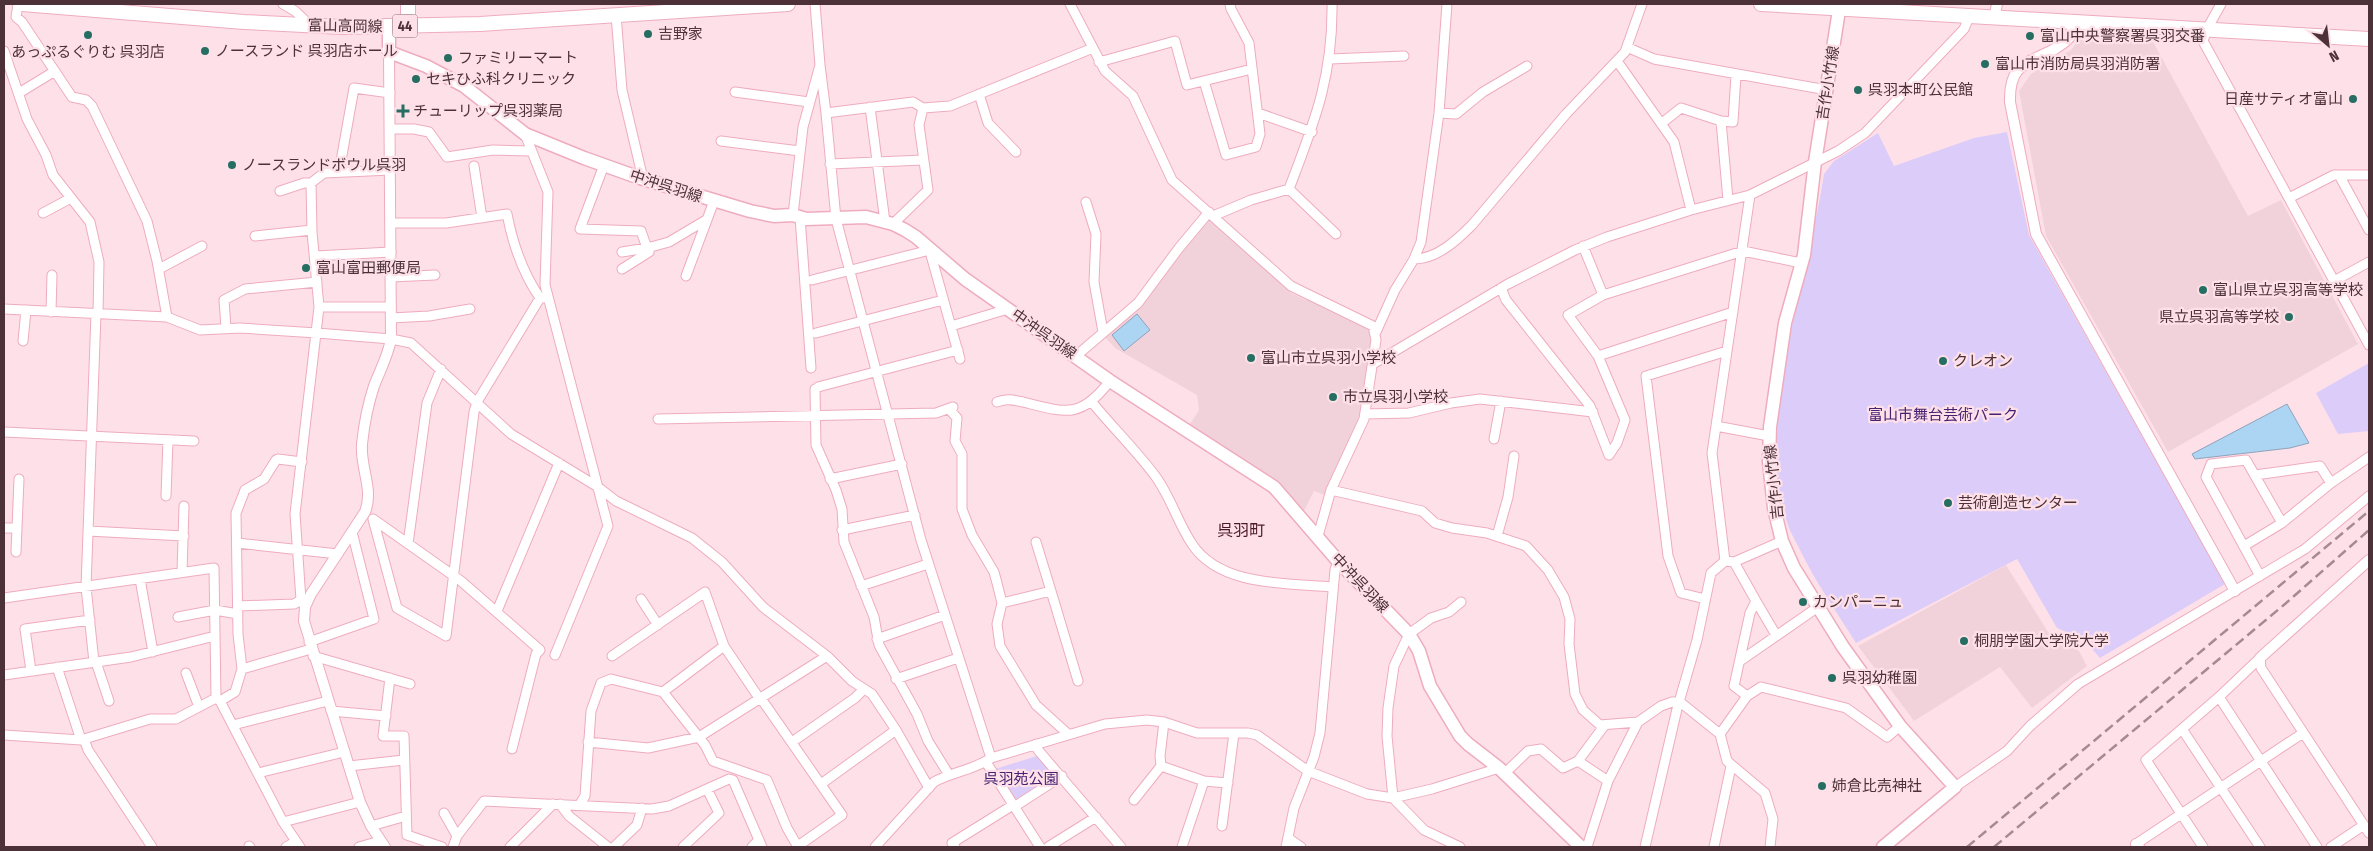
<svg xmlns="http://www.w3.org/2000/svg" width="2373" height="851" viewBox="0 0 2373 851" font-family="'Fira Sans Condensed','Noto Sans JP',sans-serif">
<rect width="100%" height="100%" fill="#fee1e8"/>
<path fill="#f2d2da" d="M2082,36l70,4 96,176 33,-16 77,144 -190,108 -122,-216 -27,-145 12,-17 40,-24z
M1208,219l15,10 68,64 15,7 4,-1 54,26 4,3 3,9 -10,73 -3,9 -33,76 -11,-4 -11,22 -115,-86 11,-17 -2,-15 -82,-47 -11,-12 59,-61z
M2006,565l44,70 29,16 8,15 -55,42 -32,-41 -86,54 -56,-75z"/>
<path fill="#dcccf9" d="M2007,132l22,103 196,349 -125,74 -16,-18 -27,-12 -40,-69 -161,84c-20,-32 -42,-63 -58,-97 -4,-8 -9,-16 -11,-24 -32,-107 21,-241 37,-348l10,-13 44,-28 16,33 80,-28z
M2369,363v68l-31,3 -22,-41z
M1040,755l16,21 -38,24h-4l-19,-31z"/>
<path fill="#acd4f3" stroke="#8fa3bb" d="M1137,314l13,16 -26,21 -12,-16z
M2287,404l22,39 -19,5 -95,11 -3,-5z"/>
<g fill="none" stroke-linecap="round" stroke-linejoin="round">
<defs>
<path id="minor" d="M18,4l-2,13 6,5 50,75 14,3 6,6 55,115 10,40 10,56
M283,4l12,7 15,14
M1070,4l35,67 28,25 39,84 119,106 82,40 3,14 -12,79 -33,71 -13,46
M2221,4l-14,25 -4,12 166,304
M616,15l6,75 21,89
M1629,48l25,11 173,31
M4,51l23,68 19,36 7,20 37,47 9,40 -1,52
M1330,59l74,-3
M1617,61l57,81 17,68
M1099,62l76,-21 12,44 65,-16
M820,65l6,48 87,-11 10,6 27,-2 143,-58
M1204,81l22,74 30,-8 4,-13 -11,-91 -18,-34 -1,-5
M735,92l74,10
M19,93l36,-22
M979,94l9,29 28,29
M870,107l15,115
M826,113l10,106 85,321 70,218
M1258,113l54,19
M1439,113l17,1 27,-22 44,-26
M1721,121l7,79
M1662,123l19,-15 40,13 12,1 3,-47
M391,129h23l15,3 18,25 46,-7 39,1
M525,134l23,58 -3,93 63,241 -53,129
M721,141l79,10
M830,164l93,-4
M604,165l-24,64 61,2 6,17 -25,4
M474,166l8,52
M339,172l15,-84 36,5
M2339,175l30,55
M1289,189c25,-66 44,-112 43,-185
M1289,189l47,45
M280,191l24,-8h7
M2289,198l45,-23h35
M1086,202l10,32 -2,48 9,50
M43,213l28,-15
M793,215l10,-88 17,-62 -5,-61
M1213,216l38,-16 38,-11
M800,217l11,151
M391,223h55l61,-9c6,31 15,58 33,84h6
M893,224l35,-34 -9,-65 4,-17
M255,236l57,-6
M1583,246l20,49
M315,256l76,-4
M1414,259c23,0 43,-19 58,-34l94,-111 59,-62 17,-48
M159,269l43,-23
M622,269l27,-17 -2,-4 22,-6 37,-22
M686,276l28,-75
M391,277l44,-2
M812,280l114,-29 3,-3 31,111
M2334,281l35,-19
M1501,288l5,12 84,106 19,49
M319,307h72
M4,309l163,8 33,13 40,-2 77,5 74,6 20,4 100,91 87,53 18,14 76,37 30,24 41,45 64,49 25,25 20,13 24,36 33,58
M51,312l1,-37
M391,318l38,-2 41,-7
M951,326l57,-17
M226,328l-2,-28 21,-11 72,-7
M1376,332l19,-42 19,-31 7,-17 18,-129 8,-109
M816,333l127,-33
M23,341l3,-31
M1076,356l62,-53 41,-55 30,-36
M1598,356l135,-44
M1373,364l135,-80 67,-34 32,-13 84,-27 59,-15 88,-44 27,-18 99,-104 5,-12
M818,387l140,-37
M815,389l1,56 20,45 6,19 2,33 30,75 5,28 38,69 11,27 21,34
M1091,401c21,26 45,49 65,76 15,21 22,46 36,67 28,43 96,39 141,43
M997,402c10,-4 16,-2 26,0 44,11 57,17 87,-21
M949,409l8,9 -2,23 7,13v55l10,26 22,37 3,11 5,20 -5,21 3,22 36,59 32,29
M1365,414l44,-1 42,-10 29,-4 113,13
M658,419l278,-6 17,-6
M1716,426l53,10
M4,432l190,9
M1494,439l7,-38
M1609,455l8,-12 8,-23 -27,-64 -30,-41 35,-20 140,-44 58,12
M2255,475l65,-9 11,17
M830,479l72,-15
M1331,490l91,21 13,12 17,5 35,5 39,13 22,24 16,27 6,22 -1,25 6,50 8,16 17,15 38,-3 23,-16 11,-4h8l40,32 7,27 38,32 8,26 -3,28
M166,496l2,-56
M373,519l24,89 49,28 28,-224 3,-10 63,-104
M373,519l88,62 79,69 -4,4 -24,95
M4,528h13
M842,530l73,-15
M88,531l96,5
M1497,536l11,-39 6,-41
M1036,542l15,49
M237,543l101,11
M408,544l19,-141 14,-34
M2244,546l38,-23 49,-40 38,-26
M16,552l3,-73
M1725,561l-13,-108 38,-258
M1734,562l22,39 -6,12 -16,73 13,10
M182,572l2,-66
M2260,576l-54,-99 5,-13 35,-4 36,63
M140,579l13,73
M861,586l67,-22
M4,598l210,-30 2,130 4,3 63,121 17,25
M641,599l17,26
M1705,599l-24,-6 -13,-37 -22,-180 81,-25
M1756,601l20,34
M1461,602l-12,10 -18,6 -22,16 -15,32 -6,42 -1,28 6,62 39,-9 67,-21
M1002,603l49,-12 27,90
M238,606l56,-2 7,-4
M305,607l-4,-7 -6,-86 24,-207 -7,-75 -1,-49 13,-10 67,-3
M497,611l62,-148
M178,617l37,-7 23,4
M877,639l68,-24
M309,642l65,-23 -22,-87
M313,656l97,28
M612,656l93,-64 19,54 35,52
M2260,658l1,10 108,165
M1740,661l78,-54
M94,662l-8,-75 10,-273
M96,662l13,39
M57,667l24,73
M242,669l69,-20
M31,671l-6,-42 65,-9
M186,673l13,34
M4,675l127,-18 84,-21
M390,678l-7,58h21l3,99 35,12
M896,679l62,-21
M663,692l61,-46
M760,697l82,118 -44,31
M2219,697l98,150
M220,701l15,-9 7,-23 -4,-35 -2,-121 9,-23 19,-11 12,-19 2,-1 24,3
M331,711l55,5
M1164,722l-4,34 1,10 43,15 24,2
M233,725l95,-24
M2182,729l78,118
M1720,734l27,-38 14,-9 85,21 41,29 13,-11
M4,735l77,5 69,-21h26l40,-21
M84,739l4,11 64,97
M588,742l60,6 51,-11 128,-81
M792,742l63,-44 9,-9
M1036,744l2,6 83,97
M1578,761l26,-35
M986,762l54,85
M349,766l55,-6
M258,773l86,-21
M1505,773l23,-22 13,-2 22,19 15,-7 30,20
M821,784l75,-54
M1955,787l52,-36 23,-25 48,-42 227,-135 64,-53
M1134,800l27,-34
M560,804l9,12 39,31
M580,804l5,-8 6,-85 10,-28 10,-4 52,13 42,53 8,16 54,19 20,48 11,19
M1014,807l48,-31
M444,813l13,23
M283,822l77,-20
M371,826l35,-10
M1222,826l12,-93
M1288,838l13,9
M2136,844l167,-111
M249,846l1,1
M286,847l9,-5
M359,847l21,-6
M453,847l4,-11 27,-35 168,8 17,-3 60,-27 4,1 29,67
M510,847l43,-43
M614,847l23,-22 5,-17
M683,847l36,-34 -12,-24
M752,847l7,-7
M875,847l59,-65c18,-10 40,-12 57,-24l114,-34 42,-4 17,2 33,11h51l9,2 51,36 59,23 26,4 31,32 36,17
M955,847l-3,-4 61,-38
M1048,847l48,-30
M1182,847l22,-66
M1286,847l8,-39 20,-51 6,-24 15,-163 3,-9
M1587,847l21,-66 30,-59
M1645,847l32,-138 20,-69 14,-67 14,-12 9,1 48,-21
M1714,847l17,-81
M2203,847l-57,-87 73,-63 41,-39
M2331,847l33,-22"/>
<path id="tertiary" d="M1994,19l3,-15
M2074,23c-2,4 -3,11 -5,15 -4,5 -11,9 -16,12 -29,14 -44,16 -43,52l26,132 199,357
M2260,658l109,-98
M2136,844l3,3
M385,847l-14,-21 -11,-24 -56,-181 1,-14 6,-13 54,-82c9,-23 -5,-44 -3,-68 2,-19 6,-40 12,-58 6,-16 14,-30 17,-47l-2,-287"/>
<path id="secondary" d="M1840,4l-25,158 -11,93 -19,68 -15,104 -1,35 5,46 8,33 12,27 49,79 57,79 55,61 -72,60
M389,27v25l37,14 38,20 61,48 59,24 56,20 110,33 24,5 19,-1 13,4 60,-2 27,7 12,6 11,7 49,42 145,102 164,106 64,74 71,73 10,17 11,35 30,50 8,8 31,24 82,79"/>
<path id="primary" d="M22,4l222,18 98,5 138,-3 308,-20
M408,4v22
M1761,4l608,35"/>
</defs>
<use href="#minor" stroke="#eeacbe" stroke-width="11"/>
<use href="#tertiary" stroke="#eeacbe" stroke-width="12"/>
<use href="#secondary" stroke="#eeacbe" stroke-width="15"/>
<use href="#primary" stroke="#eeacbe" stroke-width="16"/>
<use href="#minor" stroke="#fff" stroke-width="9"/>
<use href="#tertiary" stroke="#fff" stroke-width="10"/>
<use href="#secondary" stroke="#fff" stroke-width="12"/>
<use href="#primary" stroke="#fff" stroke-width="14"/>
<path stroke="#a68a91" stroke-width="2.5" stroke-dasharray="10 5" stroke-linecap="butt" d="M1967,847l402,-336
M1994,847l291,-243 84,-74"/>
</g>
<g fill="#266d62" stroke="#fee1e8" stroke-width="2">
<circle cx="648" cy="34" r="5"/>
<circle cx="88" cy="35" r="5"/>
<circle cx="2030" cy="36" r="5"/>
<circle cx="205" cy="51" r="5"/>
<circle cx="448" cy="58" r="5"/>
<circle cx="1985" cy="64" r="5"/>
<circle cx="416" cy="79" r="5"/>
<circle cx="1858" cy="90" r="5"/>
<circle cx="2353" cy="99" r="5"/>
<path d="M400.5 103.5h5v5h5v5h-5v5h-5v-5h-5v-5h5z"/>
<circle cx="232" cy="165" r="5"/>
<circle cx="306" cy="268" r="5"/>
<circle cx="2203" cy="290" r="5"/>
<circle cx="2289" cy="317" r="5"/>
<circle cx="1251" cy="358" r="5"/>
<circle cx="1943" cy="361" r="5"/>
<circle cx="1333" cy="397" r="5"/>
<circle cx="1948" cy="503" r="5"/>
<circle cx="1803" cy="602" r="5"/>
<circle cx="1964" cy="641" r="5"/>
<circle cx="1832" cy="678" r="5"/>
<circle cx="1822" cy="786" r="5"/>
</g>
<g text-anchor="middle" stroke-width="4.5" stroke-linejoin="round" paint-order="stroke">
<rect fill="#fee1e8" stroke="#81666d" stroke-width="1" x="392.5" y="14.5" width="25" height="23" rx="4"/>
<g font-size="14" font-weight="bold" fill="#4c3138">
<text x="405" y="31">44</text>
</g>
<g font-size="15" fill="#4c3138" stroke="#fee1e8">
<text transform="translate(345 26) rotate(1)" y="5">富山高岡線</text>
<text transform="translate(1828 83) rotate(-81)" y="5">吉作小竹線</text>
<text transform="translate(666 186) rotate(18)" y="5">中沖呉羽線</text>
<text transform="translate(1044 334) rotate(35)" y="5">中沖呉羽線</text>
<text transform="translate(1774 482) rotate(-96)" y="5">吉作小竹線</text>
<text transform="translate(1360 583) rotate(47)" y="5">中沖呉羽線</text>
</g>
<g font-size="15" fill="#4c3138" stroke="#fee1e8" text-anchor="start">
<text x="658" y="39">吉野家</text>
<text x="2040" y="41">富山中央警察署呉羽交番</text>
<text x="215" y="56">ノースランド 呉羽店ホール</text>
<text x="88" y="57" text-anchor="middle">あっぷるぐりむ 呉羽店</text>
<text x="458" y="63">ファミリーマート</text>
<text x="1995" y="69">富山市消防局呉羽消防署</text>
<text x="426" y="84">セキひふ科クリニック</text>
<text x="1868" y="95">呉羽本町公民館</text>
<text x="2343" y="104" text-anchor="end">日産サティオ富山</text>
<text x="413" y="116">チューリップ呉羽薬局</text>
<text x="242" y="170">ノースランドボウル呉羽</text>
<text x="316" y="273">富山富田郵便局</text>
<text x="2213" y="295">富山県立呉羽高等学校</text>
<text x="2279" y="322" text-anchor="end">県立呉羽高等学校</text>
<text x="1261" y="363">富山市立呉羽小学校</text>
<text x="1953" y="366">クレオン</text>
<text x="1343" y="402">市立呉羽小学校</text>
<text x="1958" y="508">芸術創造センター</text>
<text x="1813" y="607">カンパーニュ</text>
<text x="1974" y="646">桐朋学園大学院大学</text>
<text x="1842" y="683">呉羽幼稚園</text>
<text x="1832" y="791">姉倉比売神社</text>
</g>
<g font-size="15" fill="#472272" stroke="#fee1e8">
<text x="1943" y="420">富山市舞台芸術パーク</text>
<text x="1021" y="784">呉羽苑公園</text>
</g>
<g font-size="16" fill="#4c182b" stroke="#fee1e8">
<text x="1241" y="536">呉羽町</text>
</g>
</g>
<rect width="2373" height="851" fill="none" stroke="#4c3138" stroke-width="10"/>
<g transform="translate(2328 45) rotate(152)" stroke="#fee1e8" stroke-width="4" paint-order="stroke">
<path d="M0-4L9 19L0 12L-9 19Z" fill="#4c3138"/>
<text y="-8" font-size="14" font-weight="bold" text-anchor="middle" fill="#4c3138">N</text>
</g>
</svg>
